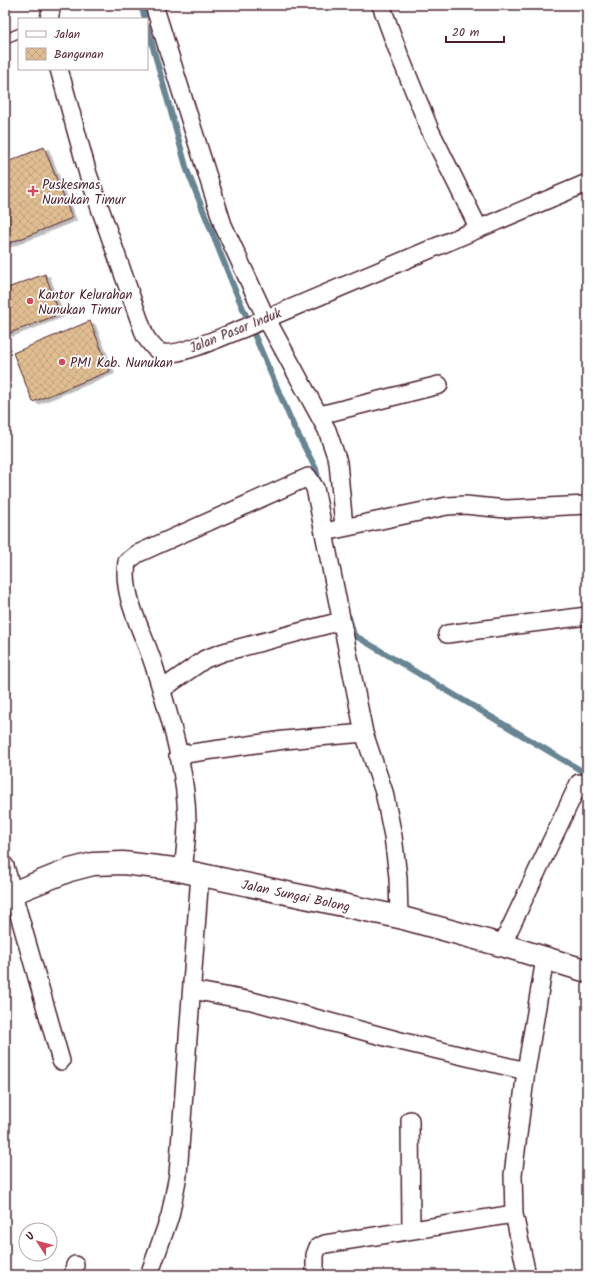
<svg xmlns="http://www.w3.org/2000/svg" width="592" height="1280" viewBox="0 0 592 1280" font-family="Kalam,sans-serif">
<defs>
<pattern id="building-cross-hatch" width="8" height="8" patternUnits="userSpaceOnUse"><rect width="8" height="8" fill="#e0be92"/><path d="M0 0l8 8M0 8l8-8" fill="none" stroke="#c2a37e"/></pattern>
<filter id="shadow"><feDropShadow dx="4.5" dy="2.5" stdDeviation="0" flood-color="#0004"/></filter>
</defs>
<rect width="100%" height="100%" fill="#fff"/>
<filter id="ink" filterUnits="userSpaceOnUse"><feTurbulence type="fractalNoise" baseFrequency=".025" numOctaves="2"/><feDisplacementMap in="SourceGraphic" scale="8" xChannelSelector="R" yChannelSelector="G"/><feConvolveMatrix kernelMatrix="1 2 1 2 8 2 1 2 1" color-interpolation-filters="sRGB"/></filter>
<g filter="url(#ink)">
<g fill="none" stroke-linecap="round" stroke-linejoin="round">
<path stroke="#678593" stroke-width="6" d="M141,5l4,14
M147,26l40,144 48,120 59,137 22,42 3,14
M349,617l5,18 233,139"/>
</g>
<path fill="url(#building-cross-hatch)" stroke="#4a1f2b" filter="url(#shadow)" d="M44,147l28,71 -67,27v-82z
M45,274l15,40 -53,20 -2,-4v-41z
M90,321l20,50 -77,31 -20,-49z"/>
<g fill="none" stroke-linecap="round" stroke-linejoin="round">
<defs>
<path id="lane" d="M5,39l14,-6"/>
<path id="street" d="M154,5l69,220 43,93 61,112 11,32 6,65
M381,5l18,49 31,76 49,99
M49,19l3,-14
M59,69l29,105 57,162c4,6 9,13 15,16 16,7 65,-17 82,-23l345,-146
M320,415l119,-30
M334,530l113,-24 18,-1 41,4 81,-4
M447,634l140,-18
M161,690l44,-31 19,-7 117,-31
M178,755l106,-15 80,-7
M5,866l56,195
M183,871c2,-17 4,-34 4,-51 -1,-51 -17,-103 -32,-151 -10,-35 -34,-71 -28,-107l10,-8 171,-77 7,11 49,245 20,59 9,44 5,41 1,40
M502,945l77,-162
M192,990l60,11 152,41 122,29
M410,1120l1,110
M73,1275l2,-10
M149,1275l21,-59 8,-41 22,-301
M315,1275v-20l3,-8 7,-3 189,-30
M527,1275l-13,-61 -1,-39 13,-104 19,-112"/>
<path id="secondary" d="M5,896l65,-26 23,-6 30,-1 51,6 225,48 113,31 75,23"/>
</defs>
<use href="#lane" stroke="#4a1f2b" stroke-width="11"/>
<use href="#street" stroke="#4a1f2b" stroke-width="20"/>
<use href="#secondary" stroke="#4a1f2b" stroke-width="25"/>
<use href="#lane" stroke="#fff" stroke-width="8"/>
<use href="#street" stroke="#fff" stroke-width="17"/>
<use href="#secondary" stroke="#fff" stroke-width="22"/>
</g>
</g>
<g fill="#d1495b" stroke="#fff" stroke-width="1.5">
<path d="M31 185h4v4h4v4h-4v4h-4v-4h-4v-4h4z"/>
<circle cx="30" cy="301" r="4"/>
<circle cx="62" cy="362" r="4"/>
</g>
<g text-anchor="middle" stroke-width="3.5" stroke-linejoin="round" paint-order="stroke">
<g font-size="13" fill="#4a1f2b" stroke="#fff" text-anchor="start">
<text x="42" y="189">Puskesmas<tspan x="42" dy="15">Nunukan Timur</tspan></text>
<text x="38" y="299">Kantor Kelurahan<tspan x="38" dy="15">Nunukan Timur</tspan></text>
<text x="70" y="367">PMI Kab. Nunukan</text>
</g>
<g font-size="13" fill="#4a1f2b" stroke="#fff">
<text transform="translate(235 330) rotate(-22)" y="5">Jalan Pasar Induk</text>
<text transform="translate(296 895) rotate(12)" y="5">Jalan Sungai Bolong</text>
</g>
</g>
<rect width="592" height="1280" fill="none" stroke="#fff" stroke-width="20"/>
<rect x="10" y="10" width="572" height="1260" fill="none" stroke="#4a1f2b" stroke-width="1.5" filter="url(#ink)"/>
<rect x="18" y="18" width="130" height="52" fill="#ffffff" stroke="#b7a5aa"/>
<rect x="26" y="31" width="20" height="6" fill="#ffffff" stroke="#b7a5aa"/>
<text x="54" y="38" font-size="12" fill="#4a1f2b">Jalan</text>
<rect x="26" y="48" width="20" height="12" fill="url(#building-cross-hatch)" stroke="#b7a5aa"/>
<text x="54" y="58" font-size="12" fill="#4a1f2b">Bangunan</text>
<g transform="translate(38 1242) rotate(306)"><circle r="19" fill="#ffffff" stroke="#b7a5aa"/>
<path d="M0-3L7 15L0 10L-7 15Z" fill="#d1495b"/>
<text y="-6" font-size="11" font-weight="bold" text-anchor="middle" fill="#4a1f2b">U</text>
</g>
<path d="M446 36v6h58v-6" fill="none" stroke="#4a1f2b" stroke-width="2"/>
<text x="452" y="36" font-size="12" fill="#4a1f2b" stroke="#ffffff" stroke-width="3" paint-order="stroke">20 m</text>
</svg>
